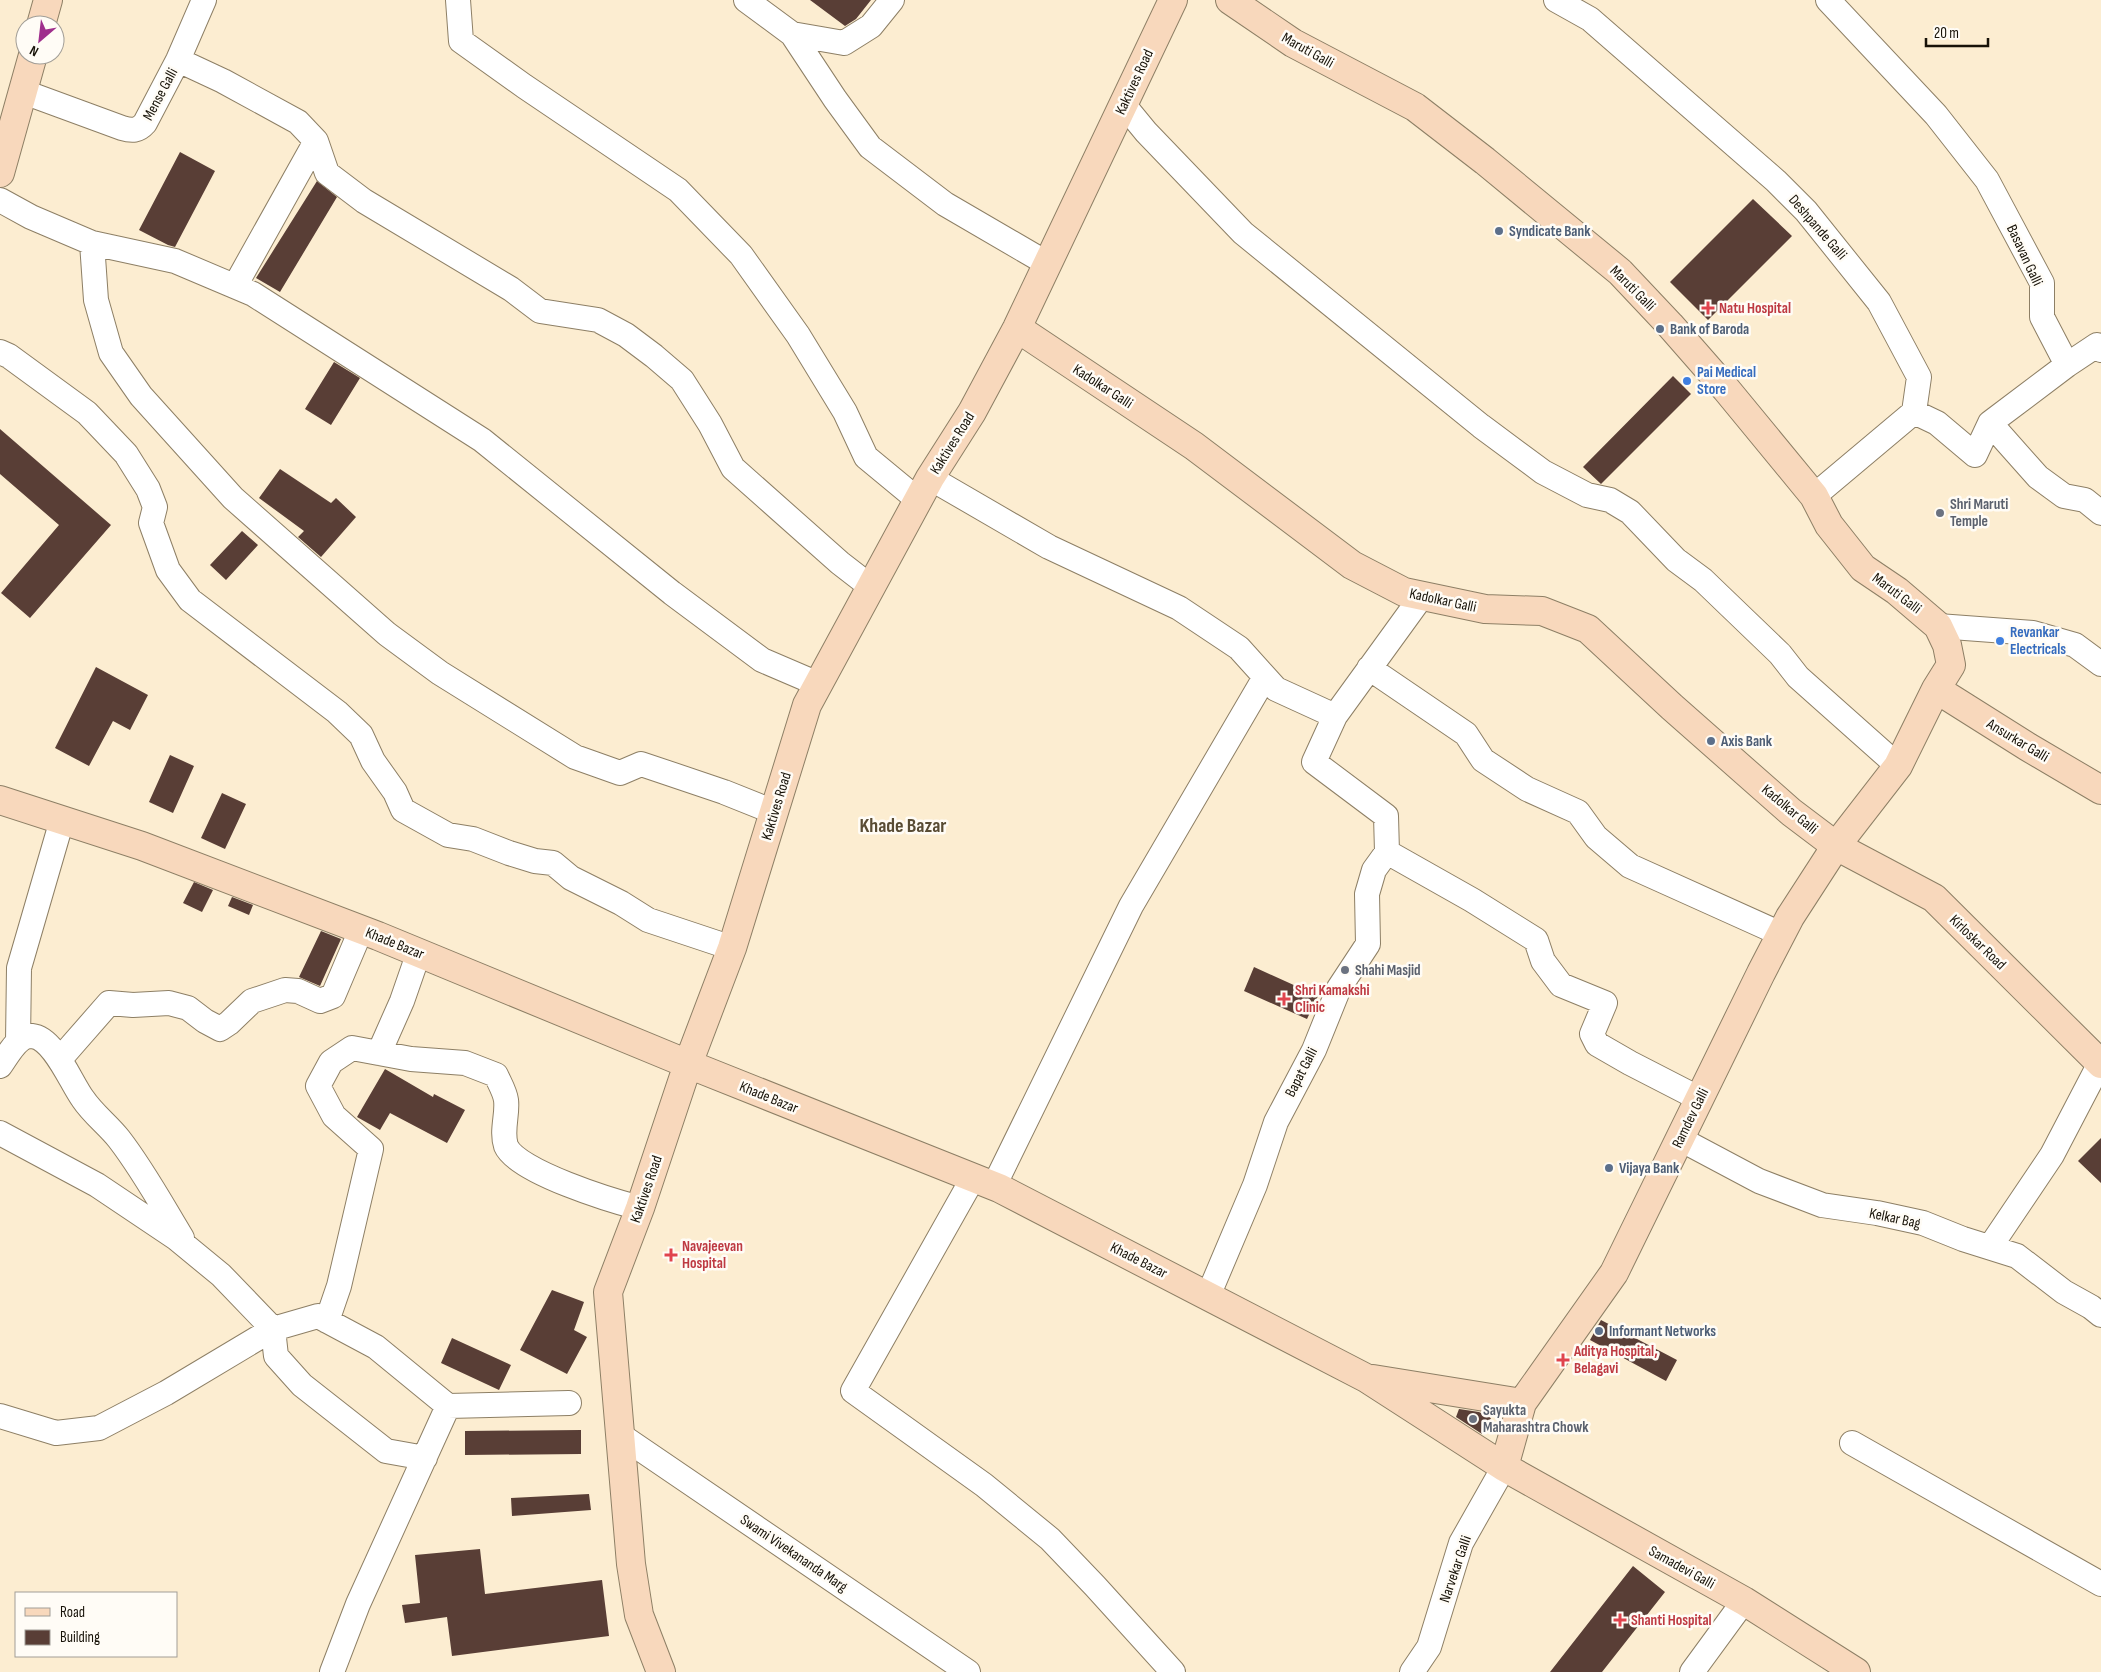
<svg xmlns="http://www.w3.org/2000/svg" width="2101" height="1672" viewBox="0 0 2101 1672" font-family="'Sofia Sans Condensed',sans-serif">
<rect width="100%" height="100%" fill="#fcedd1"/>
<path fill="#593e36" d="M810,0h61l-15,19 -11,7z
M180,152l35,19 -40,76 -7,-2 -29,-15z
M317,181l20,16 -57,95 -24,-14z
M1753,199l39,37 -84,84 -38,-38z
M334,362l26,16 -29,47 -26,-16z
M1673,376l18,18 -90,90 -18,-17z
M0,429l111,96 -81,93 -29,-25 58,-68 -59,-51z
M280,469l51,34 5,-5 20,19 -35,40 -23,-20 6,-6 -45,-33z
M242,531l16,14 -32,35 -16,-15z
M96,667l52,28 -18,35 -17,-9 -24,45 -34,-18z
M170,755l24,11 -21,47 -24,-11z
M222,793l24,11 -21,45 -24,-11z
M194,882l19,8 -11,22 -19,-9z
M232,897l21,8 -4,10 -21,-9z
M321,931l20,8 -21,47 -21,-9z
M1254,967l64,29 -11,23 -63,-28z
M385,1069l48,28 1,-3 31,16 -18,33 -57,-30 -10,17 -23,-13z
M2101,1138v45l-23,-22z
M552,1290l32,12 -10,28 13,7 -20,37 -47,-24z
M1601,1320l76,40 -11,21 -76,-41z
M452,1338l59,27 -12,25 -58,-27z
M1459,1409l20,3 12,6 -9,16 -26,-17z
M581,1430v24l-116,1v-24z
M589,1494l2,16 -79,6 -1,-18z
M480,1549l5,45 117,-14 7,56 -157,20 -5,-39 -42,6 -3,-18 18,-2 -5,-48z
M1633,1566l32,26 -63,80h-52z"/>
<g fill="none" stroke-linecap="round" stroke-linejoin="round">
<defs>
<path id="street" d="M458,0l3,41 63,45 154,104 63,65 57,80 47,77 21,45 52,43
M746,0l46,34 43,65 35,48 75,57 103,60
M1556,0l34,19 186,162 30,30 73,91 40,75 -5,35 -100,84
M1828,0l108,115 51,65 55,103v34l25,48 -77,58 -15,32 -38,-32 -23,-11
M792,34l52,9 27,-17 21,-26
M178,60l45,21 75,41 18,19 11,32 37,28 147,88 29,22 58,9 28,15 28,21 28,24 28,44 23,44 107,95 31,24
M24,92l98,36c10,3 16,3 23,-5l33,-63 26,-60
M1123,104l23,28 97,101 238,193 62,46 44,23 23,5 20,12 46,48 27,20 77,74 18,23 100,89
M0,200l31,17 61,26 83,18 78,33 229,146 190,153 90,67 56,24
M92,243l4,57 15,53 30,43 92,102 154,136 53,39 135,84 45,16 21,-9 83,28 50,20
M235,286l81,-145
M0,352l9,4 78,57 39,41 22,35 7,18 -4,16 17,47 22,30 147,112 24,23 12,26 22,31 8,18 45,25 25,4 36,14 26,8 18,2 18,15 50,25 27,17 84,28
M2067,365l30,-20 4,5
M1990,423l48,54 26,19 21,4 16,13
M930,478l119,69 130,61 60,40 37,41 59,27 87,-120
M1938,626l95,7 42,12 26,19
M1369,668l97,66 17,26 44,29 51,23 18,25 34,29 151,68
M1335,716l-21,46 72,54 1,36 85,48 64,40 7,21 18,24 44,18 -13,31 5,10 33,19 70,36
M18,1042l1,-74 43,-148
M379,1053l23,-52 17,-49
M60,1059l49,-56 24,2 36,-2 19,5 17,13 15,8 9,-6 23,-22 33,-11 13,1 22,10 13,-5 28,-66
M0,1066c7,-9 17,-31 32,-30 22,2 39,47 51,63 10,15 25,26 36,40 24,31 43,66 63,99
M0,1133l97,52 79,53 45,37 52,54 45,-13 58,31 72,59
M1680,1139l79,42 63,24 55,8 46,10 40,16 54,17 47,36 27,15 10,8
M973,1178l-120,213 131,94 66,54 45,47 78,86
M994,1186l137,-280 134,-229
M1990,1247l62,-92 48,-92
M1208,1296l47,-111 21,-63 38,-72 25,-62 29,-44 -1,-50 7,-24 13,-18
M327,1321l12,-35 32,-137 -37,-33 -16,-30 13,-24 21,-14 59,11 54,4 31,12c3,7 9,17 10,25 2,14 -5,31 0,46 11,26 107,55 134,62
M0,1416l56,17 43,-5 67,-35 107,-64 3,27 26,29 84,66 39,7
M620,1435l348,237
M1852,1443l249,141
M332,1672l26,-68 90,-198 121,-3
M1412,1672l17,-25 32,-104 43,-76
M1692,1672l52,-71"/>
<path id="secondary" d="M1230,0l63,43 122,64 70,54 135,111 50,53 56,64 88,107 15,29 34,43 34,23 41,35 9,19 4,20 -15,24 -38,77 -62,80 -46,71 -29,56 -147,300 -92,130 -18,64
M41,25l7,-25
M0,173l33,-118
M1017,328l177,118 158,119 52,27 81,17 57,2 46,18 84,78 119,105 45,34 98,52 167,166
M1936,689l92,58 73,43
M0,800l142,46 236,90 310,128 311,124 367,190 138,89 240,134 112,71
M1373,1379l149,24
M661,1672l-22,-57 -8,-51 -23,-272 32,-84 48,-144 44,-116 75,-243 123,-227 42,-66 45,-84 156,-328"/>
</defs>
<use href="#street" stroke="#8d7f65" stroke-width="26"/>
<use href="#secondary" stroke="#8d7f65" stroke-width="30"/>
<use href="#street" stroke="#fff" stroke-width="24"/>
<use href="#secondary" stroke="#f8d8bc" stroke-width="28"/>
</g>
<g fill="#5c6f8a" stroke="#fffcf6" stroke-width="2">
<circle cx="1499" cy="231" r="5"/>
<circle cx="1660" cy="329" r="5"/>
<circle cx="1711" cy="741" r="5"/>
<circle cx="1609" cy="1168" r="5"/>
<circle cx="1599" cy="1331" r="5"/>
</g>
<g fill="#e0444e" stroke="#fffcf6" stroke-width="2">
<path d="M1705.5 300.5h5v5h5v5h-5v5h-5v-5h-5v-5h5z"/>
<path d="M1281.5 991.5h5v5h5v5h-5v5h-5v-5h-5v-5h5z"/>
<path d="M668.5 1247.5h5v5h5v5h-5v5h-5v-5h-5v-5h5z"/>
<path d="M1560.5 1352.5h5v5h5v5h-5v5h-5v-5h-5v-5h5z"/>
<path d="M1617.5 1612.5h5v5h5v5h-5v5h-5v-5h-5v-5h5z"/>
</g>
<g fill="#3f7fe0" stroke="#fffcf6" stroke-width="2">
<circle cx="1687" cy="381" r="5"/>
<circle cx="2000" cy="641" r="5"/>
</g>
<g fill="#6b7280" stroke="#fffcf6" stroke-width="2">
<circle cx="1940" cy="513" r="5"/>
<circle cx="1345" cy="970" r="5"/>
<circle cx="1473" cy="1419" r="5"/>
</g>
<g text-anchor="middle" stroke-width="5" stroke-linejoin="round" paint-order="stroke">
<g font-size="15" fill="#171208" stroke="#fffcf6">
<text transform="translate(1308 50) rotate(29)" y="5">Maruti Galli</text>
<text transform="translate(1134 82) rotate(-65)" y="5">Kaktives Road</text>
<text transform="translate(160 94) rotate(-62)" y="5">Mense Galli</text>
<text transform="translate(1818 227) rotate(49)" y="5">Deshpande Galli</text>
<text transform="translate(2025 255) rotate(65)" y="5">Basavan Galli</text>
<text transform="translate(1633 288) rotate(45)" y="5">Maruti Galli</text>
<text transform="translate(1103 386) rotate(33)" y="5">Kadolkar Galli</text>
<text transform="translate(952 443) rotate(-58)" y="5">Kaktives Road</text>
<text transform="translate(1897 593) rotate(37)" y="5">Maruti Galli</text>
<text transform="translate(1443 600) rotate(12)" y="5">Kadolkar Galli</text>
<text transform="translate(2018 740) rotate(31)" y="5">Ansurkar Galli</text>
<text transform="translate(776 806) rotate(-73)" y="5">Kaktives Road</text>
<text transform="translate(1790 809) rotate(40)" y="5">Kadolkar Galli</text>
<text transform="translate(1978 942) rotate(44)" y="5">Kirloskar Road</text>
<text transform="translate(395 943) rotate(22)" y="5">Khade Bazar</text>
<text transform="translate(1301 1072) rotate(-63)" y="5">Bapat Galli</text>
<text transform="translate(769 1097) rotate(22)" y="5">Khade Bazar</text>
<text transform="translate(1690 1118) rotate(-64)" y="5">Ramdev Galli</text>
<text transform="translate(646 1189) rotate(-71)" y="5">Kaktives Road</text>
<text transform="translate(1895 1218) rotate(12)" y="5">Kelkar Bag</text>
<text transform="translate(1139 1260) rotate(27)" y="5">Khade Bazar</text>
<text transform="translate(794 1553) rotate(34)" y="5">Swami Vivekananda Marg</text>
<text transform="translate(1682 1567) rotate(29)" y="5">Samadevi Galli</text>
<text transform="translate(1455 1569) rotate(-71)" y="5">Narvekar Galli</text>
</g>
<g font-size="15" font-weight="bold" fill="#4e5e75" stroke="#fffcf6" text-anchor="start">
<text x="1509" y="236">Syndicate Bank</text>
<text x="1670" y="334">Bank of Baroda</text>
<text x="1721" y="746">Axis Bank</text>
<text x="1619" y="1173">Vijaya Bank</text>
<text x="1609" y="1336">Informant Networks</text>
</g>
<g font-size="15" font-weight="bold" fill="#be3a42" stroke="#fffcf6" text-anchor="start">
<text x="1719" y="313">Natu Hospital</text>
<text x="1295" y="995">Shri Kamakshi<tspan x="1295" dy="17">Clinic</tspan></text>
<text x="682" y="1251">Navajeevan<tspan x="682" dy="17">Hospital</tspan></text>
<text x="1574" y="1356">Aditya Hospital,<tspan x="1574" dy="17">Belagavi</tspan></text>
<text x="1631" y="1625">Shanti Hospital</text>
</g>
<g font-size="15" font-weight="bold" fill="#366cbe" stroke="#fffcf6" text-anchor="start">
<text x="1697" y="377">Pai Medical<tspan x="1697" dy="17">Store</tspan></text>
<text x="2010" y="637">Revankar<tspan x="2010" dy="17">Electricals</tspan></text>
</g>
<g font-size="15" font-weight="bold" fill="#5b616d" stroke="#fffcf6" text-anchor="start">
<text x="1950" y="509">Shri Maruti<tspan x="1950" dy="17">Temple</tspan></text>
<text x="1355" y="975">Shahi Masjid</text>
<text x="1483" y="1415">Sayukta<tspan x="1483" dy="17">Maharashtra Chowk</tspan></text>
</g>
<g font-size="20" font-weight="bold" fill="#594c34" stroke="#fffcf6">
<text x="903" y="832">Khade Bazar</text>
</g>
</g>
<rect x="15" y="1592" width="162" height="65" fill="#fffcf6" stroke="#a29e97"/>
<rect x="25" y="1608" width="25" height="8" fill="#f8d8bc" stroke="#a29e97"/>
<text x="60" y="1617" font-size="15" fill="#171208">Road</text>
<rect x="25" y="1630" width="25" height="15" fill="#593e36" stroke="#a29e97"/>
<text x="60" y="1642" font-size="15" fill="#171208">Building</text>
<g transform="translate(40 40) rotate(208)"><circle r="24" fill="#fffcf6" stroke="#a29e97"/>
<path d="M0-4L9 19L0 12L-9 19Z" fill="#9f2e8c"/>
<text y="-8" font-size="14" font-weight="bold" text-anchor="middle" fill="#171208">N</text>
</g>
<path d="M1926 38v8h62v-8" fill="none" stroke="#171208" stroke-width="2.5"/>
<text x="1934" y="38" font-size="15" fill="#171208" stroke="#fffcf6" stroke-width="4" paint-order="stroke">20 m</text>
</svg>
